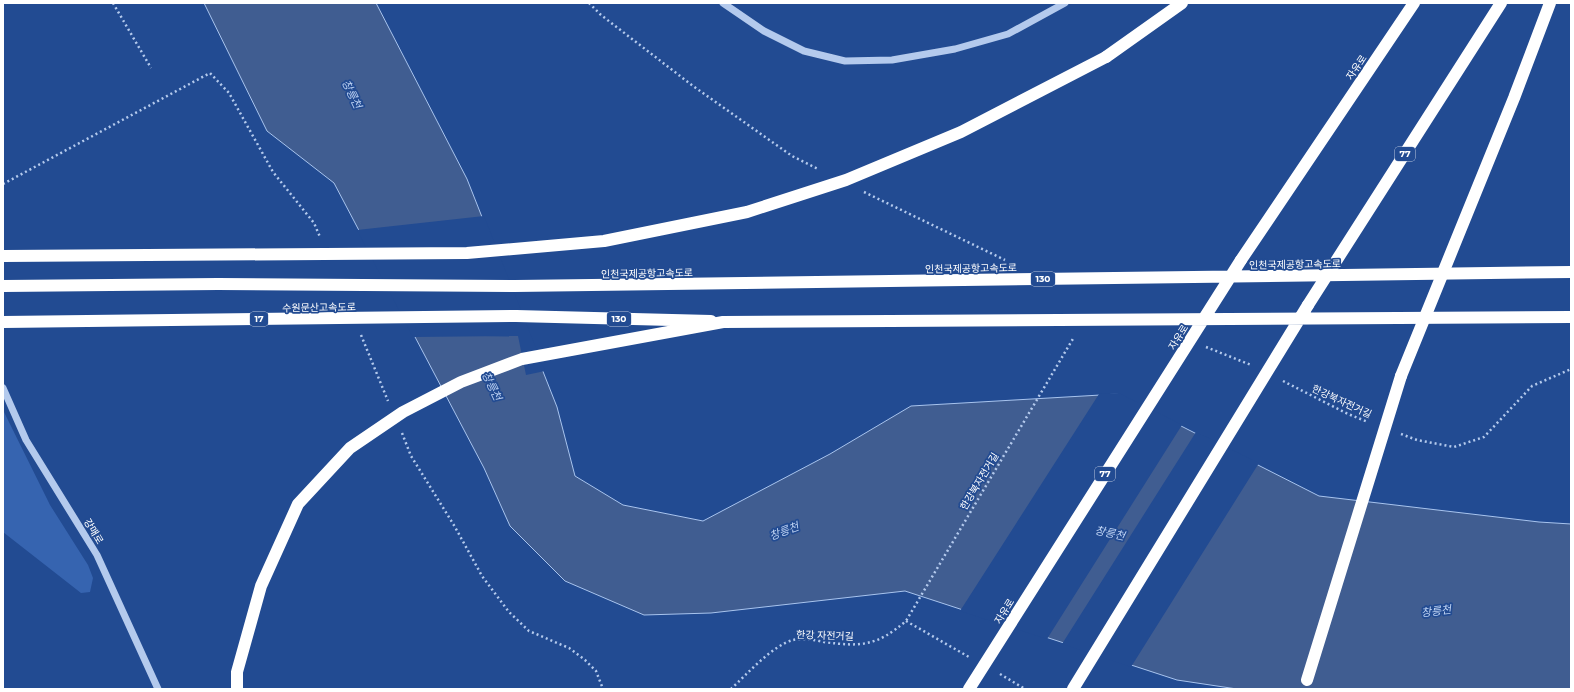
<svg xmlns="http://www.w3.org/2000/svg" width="1574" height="692" viewBox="0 0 1574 692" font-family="Montserrat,'Noto Sans KR',sans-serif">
<rect width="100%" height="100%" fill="#224b92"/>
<path fill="#3664b0" d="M3,410l47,95 38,60 5,13 -3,14 -9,1 -78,-61z"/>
<path fill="#405d91" stroke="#a8c4ee" d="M204,3h172l91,176 90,228 18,69 48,29 80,16 127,-67 81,-48 207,-12 201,102 220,26 32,2v165h-334l-60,-9 -272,-89 -194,22 -67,2 -79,-34 -55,-55 -26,-58 -150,-285 -67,-52z"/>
<path fill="#224b92" d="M484,216l61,155 -19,4 -8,-39 -105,1 -56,-107z
M1119,393l63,32 -135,214 -87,-28 139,-217z
M1196,432l63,31 -128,204 -69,-23z"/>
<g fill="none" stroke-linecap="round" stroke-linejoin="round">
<path stroke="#b4caed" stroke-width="2.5" stroke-dasharray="2 3" stroke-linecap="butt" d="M113,3l38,65
M589,3l12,12 92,71 99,70 26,13
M3,184l207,-111 19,20 44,79 41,51 6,14
M864,192l141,68
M361,335l27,66
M1206,347l45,18
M1283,381l65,33 20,8
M402,433l9,23 44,71 27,49 27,36 20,19 40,17 16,12 11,11 7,18
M1401,434l16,6 37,7 30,-10 48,-51 39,-17
M906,621l63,36
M1000,674l25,15
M731,689c15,-14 42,-44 62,-49 9,-2 22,0 31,2 37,5 53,4 82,-21l168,-284"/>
<path stroke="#b4caed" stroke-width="7" d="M723,3l41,28 40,20 41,10 47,-1 63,-11 53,-15 57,-31
M3,388l23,52 71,115 61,134"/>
<path stroke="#fff" stroke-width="12" d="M1106,57l76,-54
M1241,260l173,-257
M1308,305l193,-302
M516,316l195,5
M1401,376l113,-278 36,-95"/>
<path stroke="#fff" stroke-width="12" d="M3,256l464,-3 137,-12 143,-29 99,-32 115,-48 145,-75
M3,286l215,-2 297,2 1056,-14
M3,322l513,-6
M1307,680l94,-304
M237,689v-17l24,-86 37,-82 52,-56 53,-36 58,-30 61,-23 201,-37 848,-5
M969,689l272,-429
M1073,689l235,-384"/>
</g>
<g text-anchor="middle" stroke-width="3.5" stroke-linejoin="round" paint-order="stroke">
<g fill="#224b92" stroke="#bdc9de" stroke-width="1">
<rect x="1395" y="147" width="20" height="14" rx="3"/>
<rect x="1031" y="272" width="24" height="14" rx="3"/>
<rect x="250" y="312" width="18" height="14" rx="3"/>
<rect x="607" y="312" width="24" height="14" rx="3"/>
<rect x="1095" y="467" width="20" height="14" rx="3"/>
</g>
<g font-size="9" font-weight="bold" fill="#fff">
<text x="1405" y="157">77</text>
<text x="1043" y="282">130</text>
<text x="259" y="322">17</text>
<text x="619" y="322">130</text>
<text x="1105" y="477">77</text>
</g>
<g font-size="10" fill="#fff" stroke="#224b92">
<text transform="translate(1356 67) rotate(-56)" y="4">자유로</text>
<text transform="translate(1295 264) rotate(-1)" y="4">인천국제공항고속도로</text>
<text transform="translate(971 268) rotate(-1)" y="4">인천국제공항고속도로</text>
<text transform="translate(647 273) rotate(-1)" y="4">인천국제공항고속도로</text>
<text transform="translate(319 307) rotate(-1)" y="4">수원문산고속도로</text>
<text transform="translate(1178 337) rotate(-58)" y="4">자유로</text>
<text transform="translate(1342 401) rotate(25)" y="4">한강북자전거길</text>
<text transform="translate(979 481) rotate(-59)" y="4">한강북자전거길</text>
<text transform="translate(94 531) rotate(59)" y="4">강매로</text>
<text transform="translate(1004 611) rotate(-58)" y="4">자유로</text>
<text transform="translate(825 635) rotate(2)" y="4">한강 자전거길</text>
</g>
<g font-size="11" font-style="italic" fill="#c0d4f4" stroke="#224b92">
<text transform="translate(352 94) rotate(64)" y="4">창릉천</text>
<text transform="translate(492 386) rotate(64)" y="4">창릉천</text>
<text transform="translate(784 531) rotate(-21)" y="4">창릉천</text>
<text transform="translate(1110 533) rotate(12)" y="4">창릉천</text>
<text transform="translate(1436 611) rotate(-7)" y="4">창릉천</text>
</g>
</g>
<rect width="1574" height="692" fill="none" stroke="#ffffff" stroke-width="8"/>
</svg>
